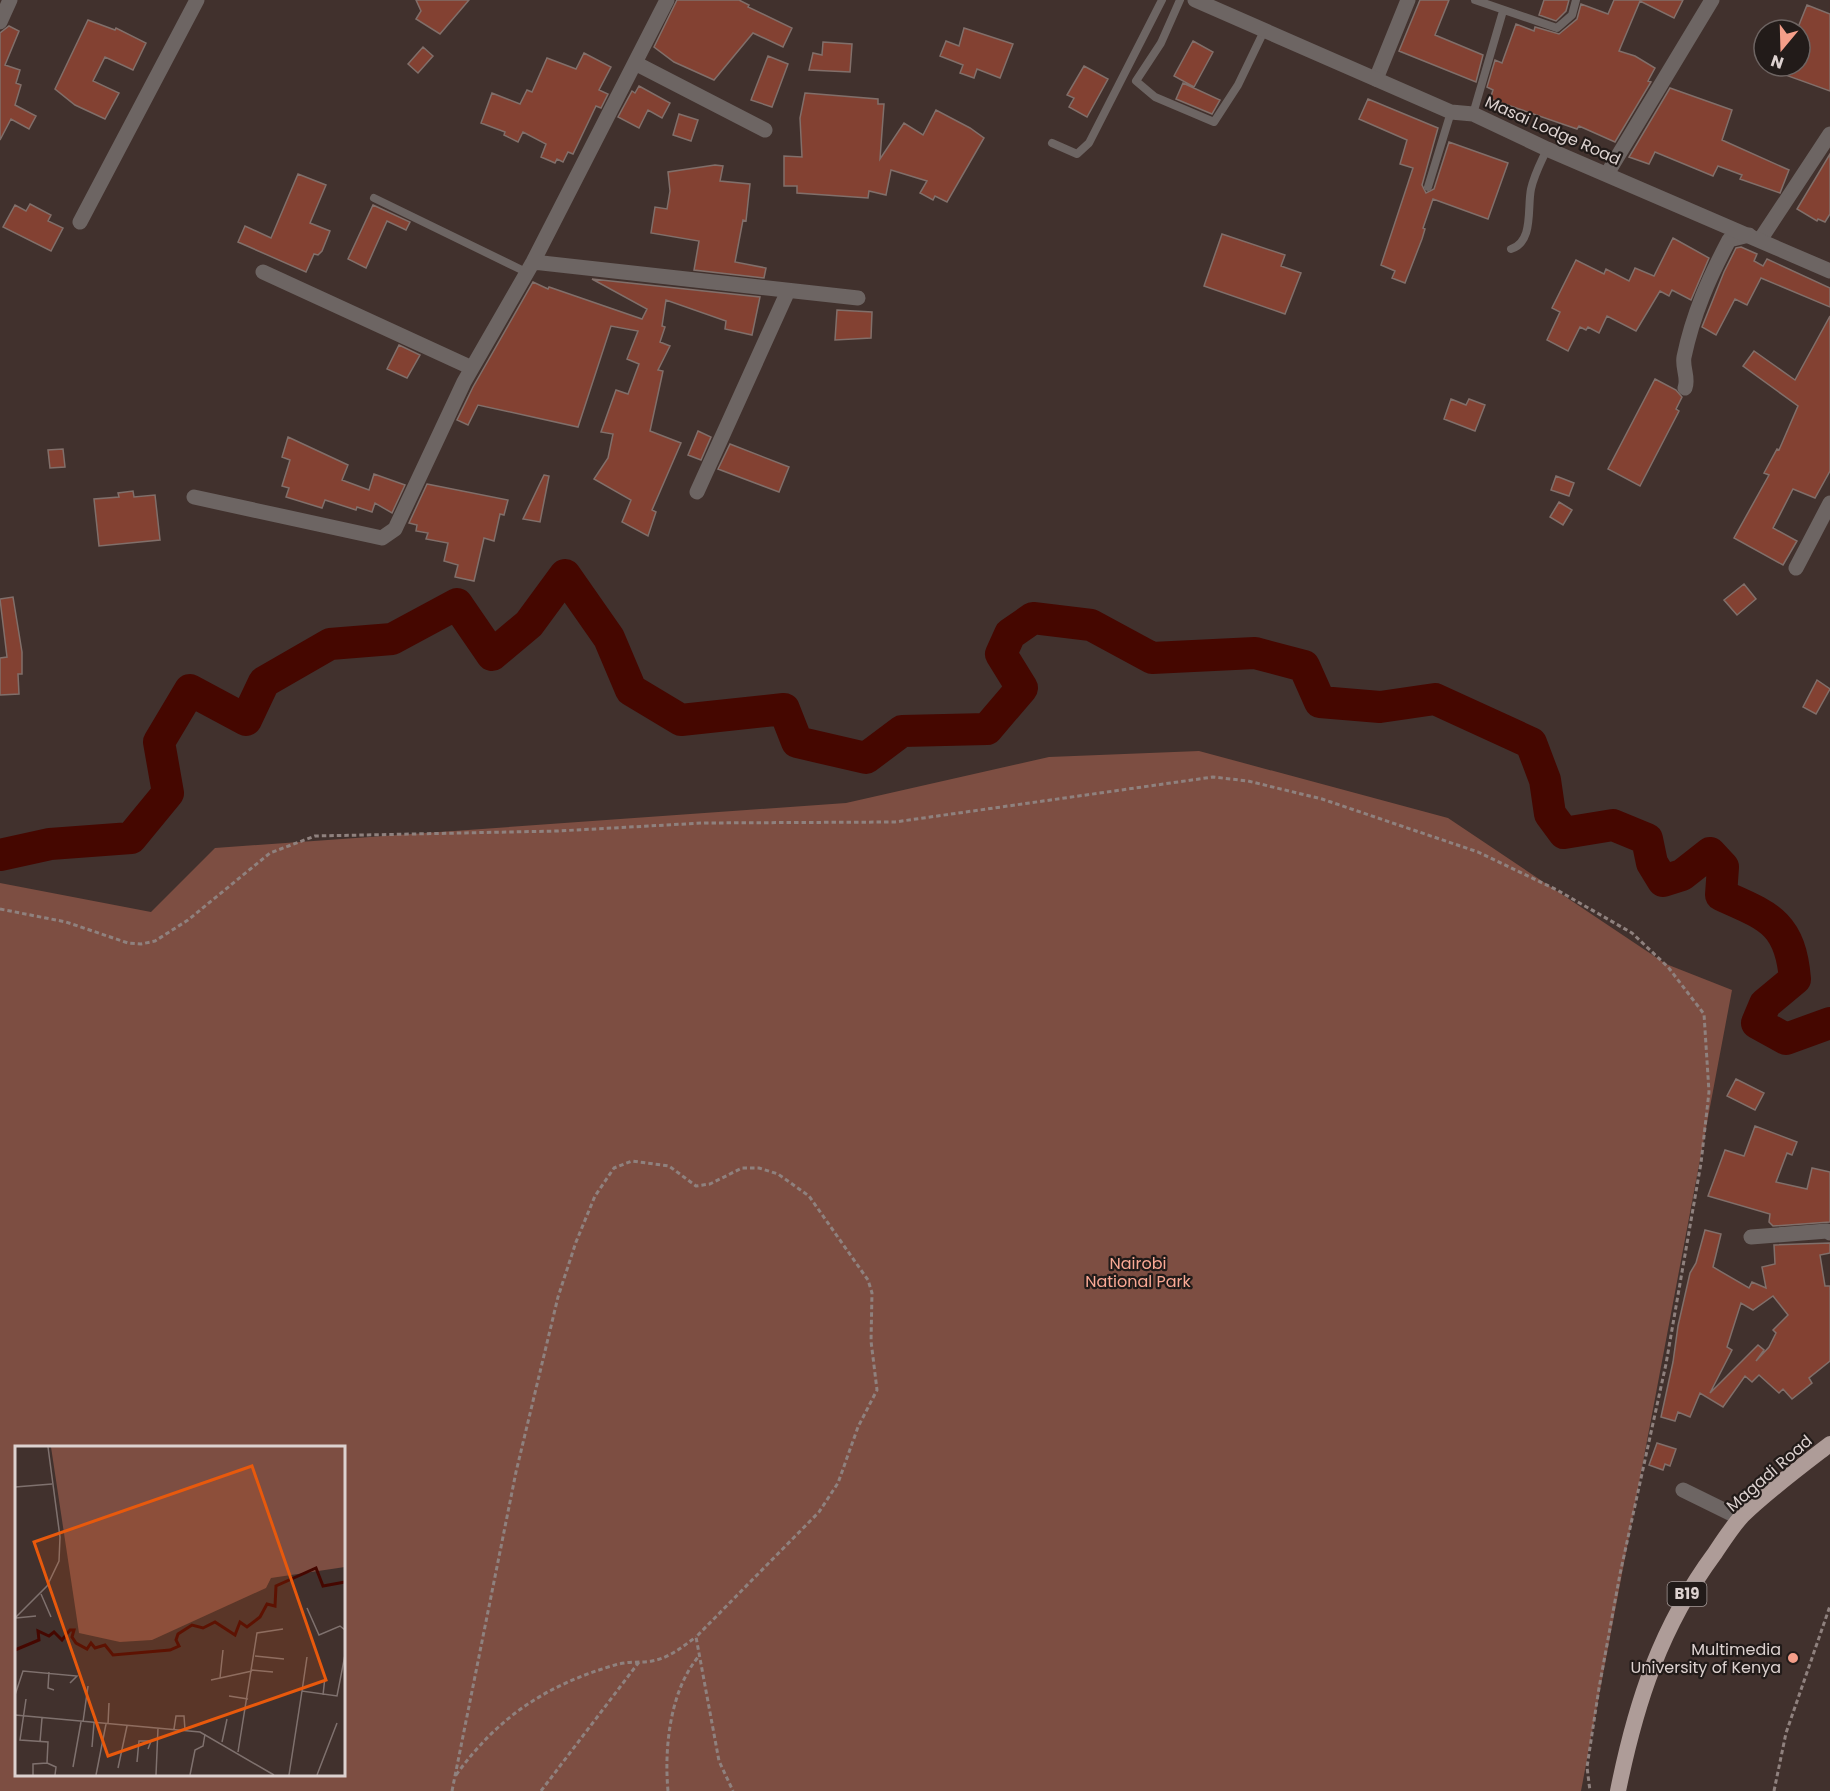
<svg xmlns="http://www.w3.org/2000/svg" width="1830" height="1791" viewBox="0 0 1830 1791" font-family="Poppins,sans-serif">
<rect width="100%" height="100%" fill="#41312d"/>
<path fill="#7d4e42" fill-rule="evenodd" d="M1199,751l249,67 218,146 66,26 -151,801h-1581v-908l151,29 64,-64 631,-45 203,-46zM16,1448h328v326h-328z"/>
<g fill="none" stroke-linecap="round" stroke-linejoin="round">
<path stroke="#450700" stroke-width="32" d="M0,855l50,-11 81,-6 37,-45 -9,-51 31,-52 56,30 18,-38 66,-38 62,-5 65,-35 35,51 37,-31 36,-49 44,63 22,52 50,30 103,-11 13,33 69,16 36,-27 85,-2 35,-41 -21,-34 9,-20 23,-16 58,7 61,33 103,-5 49,13 16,36 60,5 55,-8 96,44 14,37 5,34 14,19 49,-8 34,14 5,24 11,18 19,-6 28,-22 13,14 -2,28c47,21 69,27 74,84l-30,25 -8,19 29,16 44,-16"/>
</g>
<path fill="#834132" stroke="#816f6a" stroke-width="1.5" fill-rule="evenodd" d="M416,0h53l-29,34 -24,-15 5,-8z
M677,0h62l10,5 -1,2 44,21 -9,19 -30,-14 -39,47 -40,-18 -20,-15z
M1420,0h29l-14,35 48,20 -7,27 -77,-31z
M1544,0h25l-3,11 -10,10 -17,-6z
M1614,0h69l-9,18 -34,-17 -21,50 16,5 20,12 -7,13 3,1 -36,60 -36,-16 -2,3 -87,-30 3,-9 -6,-3 8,-27 7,3 14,-39 18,7 1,-4 24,7 18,-15 4,-15 27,10z
M1807,5l23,9v77l-64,-23 34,-2v-36h-3z
M88,20l27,10 1,-2 30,15 -13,27 -28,-13 -12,24 26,12 -14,26 -30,-14 -20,-16z
M9,26l10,5 -14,34 15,5 -4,13 5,2 -6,20 21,11 -7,13 -18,-10 -11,21v-107z
M964,28l49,16 -13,34 -23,-9 -3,9 -14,-5 3,-8 -23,-9 6,-15 13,5z
M1193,41l20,11 -19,35 -20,-11z
M823,42l29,2 -2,28 -41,-2 4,-17 9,2z
M423,47l10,9 -15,17 -10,-9z
M584,53l27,14 -12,23 9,4 -7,14 -5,-2 -23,48 -5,-2 -5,10 -6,-3 -2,4 -14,-6 5,-13 -23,-12 -5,10 -14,-7 1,-3 -24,-9 11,-30 28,11 7,-14 5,2 15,-34 29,11z
M768,56l20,8 -16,43 -21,-7z
M1084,66l24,13 -21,38 -18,-10 5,-9 -7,-3z
M1183,83l37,17 -8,14 -36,-15z
M639,86l31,17 -8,15 -14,-8 -9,18 -21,-11 14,-26 3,2z
M1670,88l62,22 -10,30 67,30 -9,23 -40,-14 2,-4 -24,-9 -5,10 -58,-24 -6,12 -20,-7z
M805,93l73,6v5h6l-4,55 24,-36 19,12 13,-25 34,18 14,10 -37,64 -12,-6 -2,4 -13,-7 7,-12 -36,-11 -5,25 -17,-4 -1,7 -71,-5v-7h-13v-30l18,1 -2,-39z
M1368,99l70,29 -16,57 4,8 8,-4 15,-47 59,21 -20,56 -55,-20 -10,29 2,1 -3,10 -17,44 -13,-5 3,-7 -14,-6 32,-97 -13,-4 7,-24 -48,-21z
M679,114l19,6 -7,21 -18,-6z
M1830,154v60l-5,8 -7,-3 -1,2 -20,-12z
M715,165l8,1 -3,15 30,3 -4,37 -3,-1 -8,42 31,6 -2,10 -70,-8 5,-29 -48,-8 4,-26 12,2 3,-18 -2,-19z
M298,174l28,11 -16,38 20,8 -8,20 -4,4 -4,-1 -8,18 -68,-30 7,-16 26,12z
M30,204l21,11 -3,6 15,7 -12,23 -48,-24 12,-22 11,6z
M373,205l37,17 -4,8 -19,-9 -21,47 -18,-9z
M1222,234l63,21 -4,11 20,7 -16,41 -81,-28z
M1673,238l36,20 -18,42 -19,-10 -3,6 -9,-5 -24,40 -29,-15 -8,17 -11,-6 -2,3 -6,-3 -12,24 -21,-11 13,-28 -8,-4 24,-48 28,14 2,-5 23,12 6,-13 19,8z
M1741,247l16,7 -3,7 9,5 4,-7 63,29v19l-69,-29 -14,27 -12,-6 -19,36 -14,-8 22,-55 12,-24z
M592,279l168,18 -8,38 -27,-6 1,-8 -60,-21 -4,26 3,1 -5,15 10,4 -12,24 5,1 -13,60 31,12 -29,67 4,2 -8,24 -26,-14 9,-22 -37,-21 14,-21 5,-24 -12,-2 15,-42 12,4 11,-30 -12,-5 11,-28 -27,-5 -33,101 -100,-22 -10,20 -11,-5 16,-33 60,-105 15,7 1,-2 93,32 5,-10z
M837,310l35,2 -1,26 -36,2z
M1830,316v155l-15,27 -22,-9 -20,39 24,13 -14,24 -49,-27 35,-63 -5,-2 13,-24 2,1 19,-44 -55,-40 11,-15 41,29z
M399,345l21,10 -13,23 -20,-9z
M1655,379l21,11 6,7 -6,12 3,2 -39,75 -32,-17z
M1451,399l15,6 3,-6 16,6 -10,26 -31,-12z
M698,431l13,6 -10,23 -13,-5z
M288,437l60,28 -6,15 27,10 5,-16 31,11 -13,28 -17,-10 -3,9 -15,-5 -1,3 -31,-10 -3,8 -36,-11 3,-9 -7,-2 8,-26 -8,-3z
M730,444l59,23 -10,25 -61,-23z
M63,449l2,18 -15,1 -2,-18z
M544,475l5,1 -9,46 -17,-3z
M1556,476l18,7 -5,13 -18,-6z
M427,484l81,16 -4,15 -4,-1 -6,27 -10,-3 -10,43 -19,-4 3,-12 -14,-4 4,-18 -22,-4 2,-6 -12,-2 1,-6 -8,-2z
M133,491l1,6 21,-2 5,45 -61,6 -5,-47 25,-2 -1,-4z
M1559,502l13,8 -9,15 -13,-8z
M1744,584l12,15 -19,16 -13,-15z
M13,597l9,55v22h-4l1,20 -19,1v-37l7,-1 -7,-58z
M1817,680l13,9 -14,25 -13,-7z
M1736,1079l28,14 -9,17 -28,-14z
M1755,1126l42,16 -5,13 -5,-2 -11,29 31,7 5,-21 18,4v50l-57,4 -4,-4 1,-8 -62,-18 17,-46 19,6z
M1705,1230l16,4 -8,33 36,21 3,-6 14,6 -4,-21 13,-3 -1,-19 56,-2v10l-10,2 5,31h5v75l-21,17 3,5 -20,16 -9,-10 -4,4 -20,-18 -7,7 -7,-6 -22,31 -23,-14 -10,24 -12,-5 -3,9 -14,-4 12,-55 5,-36 12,-53 6,-10zM1773,1296l15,19 -15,15 3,3 -7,14 -13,14 8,-11 -6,-5 -48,48 22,-43 -5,-3 14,-44 12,7z
M1657,1443l19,6 -6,17 -5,-2 -2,6 -14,-5z"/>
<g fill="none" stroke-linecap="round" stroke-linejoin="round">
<path stroke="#8f817e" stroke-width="3" stroke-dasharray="4.5 3" stroke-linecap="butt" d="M0,909l66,13 62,21 13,1 14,-3 33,-21 82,-67 45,-17 243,-5 144,-8 193,-1 318,-45 35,4 74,18 156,53 79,38 75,43 36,34 36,47 5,78 -8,71 -35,201 -46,210 -21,114 -12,79 3,24
M456,1775c42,-58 90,-90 159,-110 12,-4 25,-2 37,-4 17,-3 30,-14 44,-24
M452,1791l64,-319 42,-175 18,-55 19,-46 19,-28 18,-7 37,5 27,20 14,-2 32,-16h17l19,6 31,22 59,84 4,13 -1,48 6,49 -19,37 -20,56 -19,29 -123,125 23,124 14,30
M541,1791l98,-129
M668,1791c-4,-43 2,-101 31,-135
M1774,1791l12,-58 44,-127"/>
<path stroke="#6d6563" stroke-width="8" d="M1180,0l-19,43 -25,38 19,16 59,25 24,-37 26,-54
M1475,0l82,28 15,-13 4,-15
M1473,114l30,-103
M1052,143l25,11 12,-11 73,-143
M1428,187l23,-75
M374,198l152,74
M1511,249c23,-7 16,-41 20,-60 3,-14 10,-27 16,-40"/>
<path stroke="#6d6563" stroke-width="15" d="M0,22l10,-22
M635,63l130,67
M1376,79l32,-79
M1607,174l105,-174
M80,222l117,-222
M1760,240l70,-106
M533,262l325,36
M263,272l209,96
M1685,388c4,-10 -3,-20 -1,-31 9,-43 25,-79 45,-117l20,-5
M697,492l91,-201
M194,497l188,41 13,-9 69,-147 69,-120 134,-262
M1796,568l34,-65
M1751,1237l76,-6 3,2
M1683,1490l57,28"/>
<path stroke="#6d6563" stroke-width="15" d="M1195,0l256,112 22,2 74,35 283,122"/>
<path stroke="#ae9c98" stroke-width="16" d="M1618,1791c18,-89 43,-165 97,-238 8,-12 17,-26 27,-37 27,-26 58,-49 88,-72"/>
</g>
<circle fill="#f49e89" stroke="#221b19" stroke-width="2" cx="1793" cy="1658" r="6"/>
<g text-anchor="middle" stroke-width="4.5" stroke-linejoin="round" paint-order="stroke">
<rect fill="#221b19" stroke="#a59b99" stroke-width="1.5" x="1667.5" y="1582" width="39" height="24" rx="4.5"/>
<g font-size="15" font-weight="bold" fill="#ddd2d0">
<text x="1687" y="1599">B19</text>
</g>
<g font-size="16" fill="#ddd2d0" stroke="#221b19">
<text transform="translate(1553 130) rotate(24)" y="6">Masai Lodge Road</text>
<text transform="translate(1769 1473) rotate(-41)" y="6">Magadi Road</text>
</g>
<g font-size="16" fill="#faa995" stroke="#221b19">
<text x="1138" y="1269">Nairobi<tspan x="1138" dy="18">National Park</tspan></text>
</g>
<g font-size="16" fill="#ddd2d0" stroke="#221b19" text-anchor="end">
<text x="1781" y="1655">Multimedia<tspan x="1781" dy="18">University of Kenya</tspan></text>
</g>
</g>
<g transform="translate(15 1446)">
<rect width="330" height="330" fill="#41312d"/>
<path d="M36,1h294v120l-74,11 -5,10 -114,52 -32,2 -41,-9z" fill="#7d4e42"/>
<path fill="none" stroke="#450700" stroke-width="3" d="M0,204l24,-10 -1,-9 11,5 5,-4 8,8 8,-10h4l-2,7 4,6 11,6 4,-6 4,5 10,-3 8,10 57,-5 9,-4 -3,-6 2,-6 14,-9 11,3 12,-6 20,13 5,-13 7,5 13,-10 7,-13 8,2 1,-20 40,-18 7,18 22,-4"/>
<path fill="none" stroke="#7f716e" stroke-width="1.5" d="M0,41l37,-3M26,148l10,23M292,162l12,27 21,-9 5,4M0,172l32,-32 12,-25 1,-24 -12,-90M1,172l20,-2M240,210l29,3M237,224l21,2M34,226l-1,16 6,2M205,232l3,-28M196,234l41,-9M287,245l5,-34M0,249l8,-24 54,5 -7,7M308,249l2,-18M214,250l19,3M11,253l-6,41 28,2 -1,21 9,4 -1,8M0,269l185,17 74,43M68,276l5,-36M93,278l1,-21M159,283l2,-13h8l1,14M25,296l2,-24M207,296l5,-23M77,301l2,-24M223,306l19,-119 26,-4M122,316l2,-21h12l-3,8M58,321l8,-45M103,322l9,-42M18,329v-11l14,-1M81,329l10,-51M141,329l2,-47M175,329l5,-25 8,-4 2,-12M274,329l13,-84 35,5 8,-41M302,329l20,-52"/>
<path fill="#e8590c" fill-opacity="0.15" stroke="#e8590c" stroke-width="3" d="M237,20l74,214 -218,76 -74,-214z"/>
<rect width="330" height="330" fill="none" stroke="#ddd2d0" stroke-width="3"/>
</g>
<g transform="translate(1782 48) rotate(199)"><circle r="28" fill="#221b19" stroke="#6d6462" stroke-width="1.5"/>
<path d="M0-4.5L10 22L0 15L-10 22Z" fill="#f49e89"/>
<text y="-9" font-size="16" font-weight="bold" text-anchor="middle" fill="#ddd2d0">N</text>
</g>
</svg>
